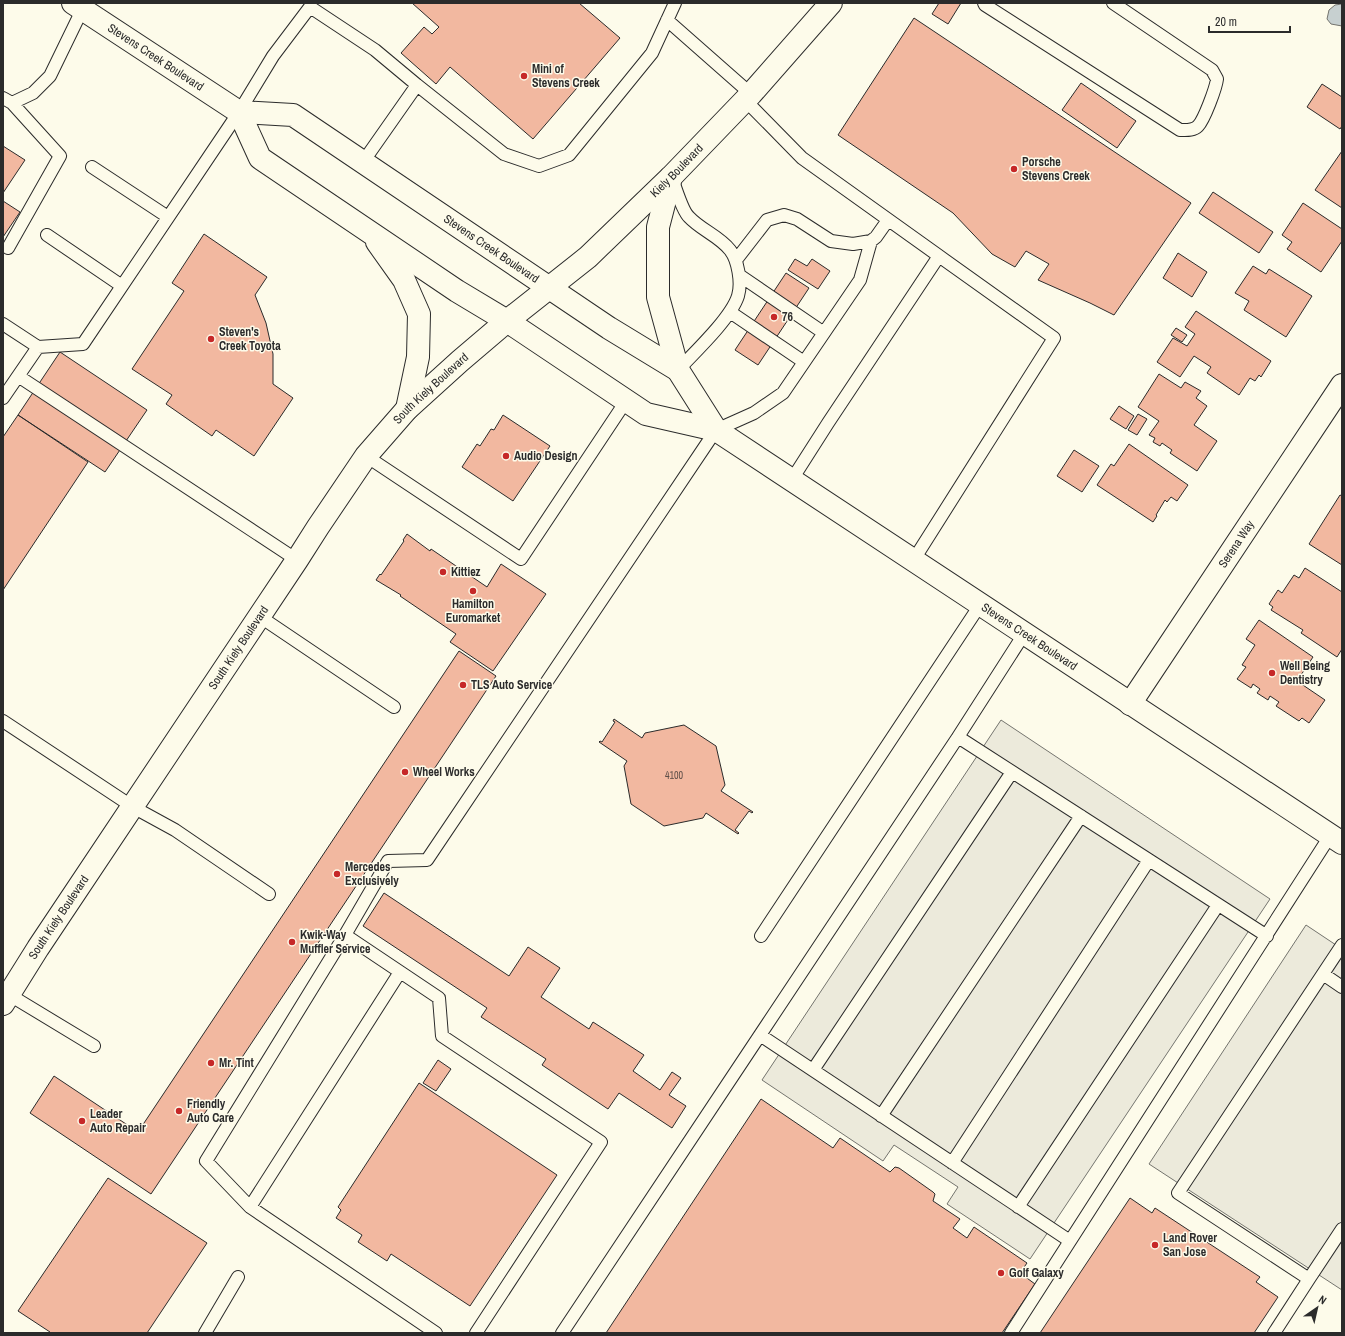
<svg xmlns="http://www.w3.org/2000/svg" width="1345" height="1336" viewBox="0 0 1345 1336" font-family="'Archivo Narrow',sans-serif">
<rect width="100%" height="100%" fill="#fdfbea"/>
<path fill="#eceadb" stroke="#74746e" d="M1001,720l269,179 -240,360 -83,-55 11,-17 -64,-42 -11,16 -121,-81z
M1306,925l36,24v341l-193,-126z"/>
<path fill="#c7d0d0" stroke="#74746e" d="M1342,4v22l-11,-2 -4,-5 2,-9 6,-5z"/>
<path fill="#f2b8a0" stroke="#2b2b2b" d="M412,3h167l41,35 -87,101 -83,-72 -14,17 -35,-31 23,-26 8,7 7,-7z
M939,3h22l-13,21 -16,-10z
M914,18l277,185 -77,112 -24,-12 -52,-23 11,-16 -23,-13 -11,16 -23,-13 -39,-41 -115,-78z
M1081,83l55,38 -19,27 -55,-38z
M1322,84l20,13v29l-2,3 -33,-22z
M3,146l22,14 -22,33z
M1342,151v57l-27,-18z
M1213,192l60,40 -14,21 -60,-40z
M3,201l17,11 -17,25z
M1303,203l39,26v12l-21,31 -34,-23 5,-7 -10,-7z
M204,234l63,43 -12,18 11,28 7,31v30l20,14 -39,58 -38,-26 -4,6 -46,-32 6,-9 -40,-26 52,-78 -12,-8z
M1178,253l29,19 -15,25 -29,-19z
M795,259l12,7 5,-7 18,12 -12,18 -30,-19z
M1253,266l13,8 3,-5 43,27 -26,41 -42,-27 5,-9 -14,-8z
M786,273l23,15 -51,77 -23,-15z
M1196,311l75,50 -10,16 -2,-2 -4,6 -5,-3 -11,17 -32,-22 4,-6 -17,-11 -14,21 -23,-15 16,-24 14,8 8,-12 -10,-7z
M1176,328l11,7 -5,7 -11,-7z
M60,352l87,58 -42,62 -87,-57z
M1159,374l22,14 4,-6 16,9 -5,7 11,8 -13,19 23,16 -20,30 -27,-18 2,-3 -10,-7 -2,3 -7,-4 2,-4 -6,-3 10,-14 -21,-14z
M1119,406l15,10 -8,13 -16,-10z
M1138,414l9,5 -10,16 -9,-5z
M18,415l70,47 -85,128v-153z
M503,415l47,31 -37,55 -51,-34 15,-23 3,2 11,-17 3,1z
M1129,444l59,41 -11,16 -6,-4 -4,5 -2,-2 -9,15 1,1 -4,6 -56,-37 14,-21 3,2z
M1074,450l25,16 -17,26 -25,-16z
M1340,495l2,1v69l-33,-21z
M407,534l23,17 1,-2 56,38 14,-23 45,30 -53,77 -43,-29 6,-8 -56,-38 1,-1 -25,-15 4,-6 1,1 23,-34 -1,-1z
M1305,568l37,24v57l-5,8 -36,-24 2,-3 -32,-20 2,-3 -4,-3 9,-14 4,3 12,-18 5,3z
M1259,620l54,37 -16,24 28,19 -16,23 -7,-5 -3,3 -23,-15 3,-4 -9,-6 -2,4 -11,-7 3,-4 -7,-5 -2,4 -14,-9 9,-12 -4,-2 13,-20 -9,-6z
M459,651l37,25 -345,518 -121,-81 24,-37 84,56z
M614,719l28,19 3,-5 39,-8 32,21 9,39 -4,6 32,21 -1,1 -3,-2 -14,19 4,3 -1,1 -32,-21 -3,5 -39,8 -33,-22 -7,-38 3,-5 -28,-19 1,-1 2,1 13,-20 -2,-1z
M384,893l125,83 19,-29 32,21 -19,29 48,32 4,-7 51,33 -11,16 27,19 12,-18 9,6 -12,17 17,11 -14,22 -53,-35 -11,16 -66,-44 4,-6 -65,-42 6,-9 -124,-82z
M438,1060l13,9 -15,22 -13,-8z
M419,1083l138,92 -87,131 -79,-52 -4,7 -29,-19 4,-7 -26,-17 5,-8 -3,-3z
M761,1099l72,49 7,-10 50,34 5,-5 4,1 34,24 2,2 -2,7 27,18 -7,9 14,10 7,-11 53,36 -7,10 15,11 -33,49h-396z
M108,1178l99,65 -60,90h-98l1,-1 -32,-21z
M1130,1198l22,15 3,-5 105,69 -4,5 22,15 -24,36h-214z"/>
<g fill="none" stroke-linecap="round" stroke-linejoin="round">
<defs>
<path id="lane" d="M984,3l1,2 195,125c6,0 13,1 18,-4 6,-6 18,-38 19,-47l-5,-9 -99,-67
M667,20l84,74
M3,98l9,5 48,53 -52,92
M745,100l57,58 137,98 -111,167 -37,58
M12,103l21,-10 17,-17 34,-70
M363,162l54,-77
M92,167l76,50
M672,178c3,9 11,34 17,39 12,13 30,19 41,33 8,10 12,33 8,46 -7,22 -43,56 -60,74
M47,235l75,51
M736,260l31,-40 17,-5 13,4 34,22 22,3 18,-3 5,-4 12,-17
M739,275l85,58
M730,312l74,50
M3,324l35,23
M18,376l279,184
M3,398l35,-51 45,-3 156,-232 34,-56 37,-49 65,43 42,35 87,69 35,12 30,-11 83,-102 23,-50
M366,456l155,103 105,-158
M913,561l141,-223 -115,-82
M259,616l135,91
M3,721l130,86 42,23 94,64
M958,737l309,199
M345,935l94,63 3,38 159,106 -125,191
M761,936l219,-331
M1342,945l-164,248 131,86 33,-50
M1323,974l19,13
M8,994l86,52
M760,1035l310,206
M813,1070l199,-298
M881,1116l200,-300
M952,1163l197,-303
M250,1207l150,-235
M1018,1207l200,-302
M205,1333l33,-56
M436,1333l-186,-126 -44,-46 139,-226 43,-74 39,-1 289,-430 38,-17 29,-20 77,-113 11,-39
M562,1333l396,-596 66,-103
M1011,1333l319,-497
M1274,1333l35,-54"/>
<g id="street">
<path id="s1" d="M1130,704l212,-319"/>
</g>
<g id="secondary">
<path id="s2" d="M3,1004l35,-56 259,-388 21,-33 48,-71 41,-47 53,-48 47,-40 81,-64 83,-80 80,-83 80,-91"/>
</g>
<g id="primary">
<path id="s3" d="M73,3l166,109 54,3 316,213 69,42 38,60"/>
<path id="s4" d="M239,112l21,46 197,133 50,30 139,93 70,16 626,413"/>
<path d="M671,177l-13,50v70l20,73"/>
<path d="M377,242l27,38 15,34 -1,43 -11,52"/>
</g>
</defs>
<use href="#lane" stroke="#2b2b2b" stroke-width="14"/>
<use href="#street" stroke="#2b2b2b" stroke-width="24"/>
<use href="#secondary" stroke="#2b2b2b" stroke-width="24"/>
<use href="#primary" stroke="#2b2b2b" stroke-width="24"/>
<use href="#lane" stroke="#fdfbea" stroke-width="12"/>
<use href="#street" stroke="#fdfbea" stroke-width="22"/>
<use href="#secondary" stroke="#fdfbea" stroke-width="22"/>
<use href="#primary" stroke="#fdfbea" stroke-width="22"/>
</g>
<g fill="#c62828" stroke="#fdfbea" stroke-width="1.5">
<circle cx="524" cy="76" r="4"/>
<circle cx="1014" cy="169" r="4"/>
<circle cx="774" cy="317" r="4"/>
<circle cx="211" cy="339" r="4"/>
<circle cx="506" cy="456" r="4"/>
<circle cx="443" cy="572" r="4"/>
<circle cx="473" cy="591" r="4"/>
<circle cx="1272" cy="673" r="4"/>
<circle cx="463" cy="685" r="4"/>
<circle cx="405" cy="772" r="4"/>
<circle cx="337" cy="874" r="4"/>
<circle cx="292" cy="942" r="4"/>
<circle cx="211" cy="1063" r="4"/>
<circle cx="179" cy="1111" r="4"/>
<circle cx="82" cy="1121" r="4"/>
<circle cx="1155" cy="1245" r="4"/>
<circle cx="1001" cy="1273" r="4"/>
</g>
<g text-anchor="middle" stroke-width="3" stroke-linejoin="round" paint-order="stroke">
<g font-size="10" fill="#5d4e48">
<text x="674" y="779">4100</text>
</g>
<g font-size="12" fill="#2b2b2b" stroke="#fdfbea">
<text dy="4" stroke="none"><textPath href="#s3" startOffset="99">Stevens Creek Boulevard</textPath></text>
<text dy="4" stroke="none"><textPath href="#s2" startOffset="1080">Kiely Boulevard</textPath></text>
<text dy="4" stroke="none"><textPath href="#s3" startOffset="492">Stevens Creek Boulevard</textPath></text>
<text dy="4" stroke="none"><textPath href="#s2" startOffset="751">South Kiely Boulevard</textPath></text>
<text dy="4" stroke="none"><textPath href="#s1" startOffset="192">Serena Way</textPath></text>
<text dy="4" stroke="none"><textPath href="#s4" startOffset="961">Stevens Creek Boulevard</textPath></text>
<text dy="4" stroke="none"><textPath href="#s2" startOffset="427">South Kiely Boulevard</textPath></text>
<text dy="4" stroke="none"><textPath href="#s2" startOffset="103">South Kiely Boulevard</textPath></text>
</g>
<g font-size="12" font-weight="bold" fill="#2b2b2b" stroke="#fdfbea" text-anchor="start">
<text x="532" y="73">Mini of<tspan x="532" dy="14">Stevens Creek</tspan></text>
<text x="1022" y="166">Porsche<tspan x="1022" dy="14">Stevens Creek</tspan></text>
<text x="782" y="321">76</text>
<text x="219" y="336">Steven's<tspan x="219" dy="14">Creek Toyota</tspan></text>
<text x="514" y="460">Audio Design</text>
<text x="451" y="576">Kittiez</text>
<text x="473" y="608" text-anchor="middle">Hamilton<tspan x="473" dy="14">Euromarket</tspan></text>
<text x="1280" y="670">Well Being<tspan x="1280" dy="14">Dentistry</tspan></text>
<text x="471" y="689">TLS Auto Service</text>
<text x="413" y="776">Wheel Works</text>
<text x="345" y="871">Mercedes<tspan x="345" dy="14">Exclusively</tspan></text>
<text x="300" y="939">Kwik-Way<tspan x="300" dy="14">Muffler Service</tspan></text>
<text x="219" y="1067">Mr. Tint</text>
<text x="187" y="1108">Friendly<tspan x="187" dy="14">Auto Care</tspan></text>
<text x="90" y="1118">Leader<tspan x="90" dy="14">Auto Repair</tspan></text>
<text x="1163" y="1242">Land Rover<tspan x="1163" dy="14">San Jose</tspan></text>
<text x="1009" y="1277">Golf Galaxy</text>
</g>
</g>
<rect width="1345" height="1336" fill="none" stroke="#2b2b2b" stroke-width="8"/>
<g transform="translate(1317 1308) rotate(34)" stroke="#fdfbea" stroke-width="3" paint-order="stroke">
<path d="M0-3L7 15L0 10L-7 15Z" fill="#2b2b2b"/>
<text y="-6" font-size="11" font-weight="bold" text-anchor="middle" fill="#2b2b2b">N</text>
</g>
<path d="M1209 26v6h81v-6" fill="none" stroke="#2b2b2b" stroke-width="2"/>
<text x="1215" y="26" font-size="12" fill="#2b2b2b" stroke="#fdfbea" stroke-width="3" paint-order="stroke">20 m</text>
</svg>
